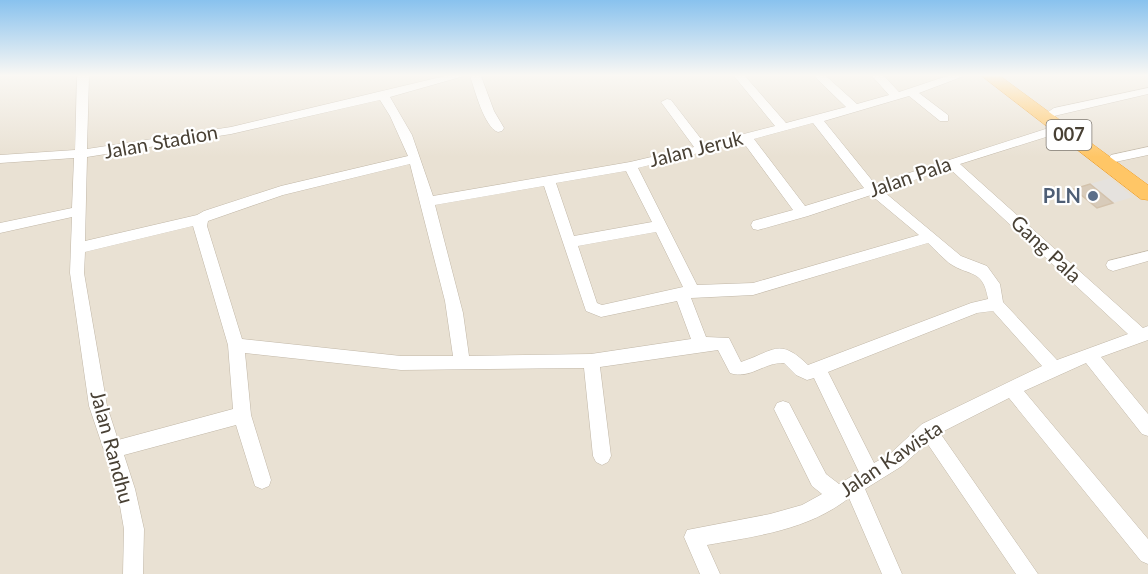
<svg xmlns="http://www.w3.org/2000/svg" width="1148" height="574" viewBox="0 0 1148 574" font-family="Lato,sans-serif">
<rect width="100%" height="100%" fill="#f5f0e6"/>
<path fill="#e9e1d3" d="M0,76h1148v498h-1148z"/>
<path fill="#e5e2de" d="M1110,178l23,19 -20,6 -23,-19z"/>
<path fill="#d8cbba" stroke="#d3c2ac" stroke-width="1.5" d="M1090,184l23,19 -16,5 -23,-19z"/>
<g fill="none" stroke-linecap="round" stroke-linejoin="round">
<defs>
<path id="minor" d="M77,76h12l-2,73 144,-22 214,-51h19l-74,21 22,38 21,61 197,-34 64,-15 -33,-45 6,-3 4,1 34,44 70,-18 -41,-50h11l41,47 60,-16 -32,-31h12l31,28 32,-9 -17,-19h12l15,16 48,-16h17l-45,17 29,22v6h-8l-31,-25 -85,25 51,63 186,-60 4,1v6l-105,33 183,164 5,-2v14l-47,17 47,57v22l-6,-2 -56,-71 -62,28 124,148v25l-7,-3 -132,-163 -69,35 98,141h-22l-89,-131 -25,23 -37,23 37,85h-20l-33,-76c-41,32 -92,38 -142,47l13,29h-20l-16,-37 3,-7 83,-16 32,-9 20,-11 -10,-8 -38,-77 3,-6 6,-2 6,2 37,71 13,10 20,-12 -45,-94 -7,2 -11,-5 -12,-12c-20,-1 -34,17 -54,10l-12,-23 -118,17 11,89 -3,6 -6,3 -6,-3 -3,-6 -9,-88 -183,2 -156,-17 6,62 20,65 -2,6 -7,3 -7,-3 -19,-61 -112,30 11,34 9,40 -1,45h-20l1,-45 -7,-40 -28,-83 -19,-133 2,-56 -72,16v-10l72,-15 2,-50 -74,5v-8l75,-5zM380,100l10,16 18,40 -127,30 -77,25 -7,4 -112,26 2,-84 144,-23zM813,123l51,65 -59,18 -51,-67zM743,142l50,68 -40,11 -2,4 2,4 5,1 50,-14 63,-21 48,40 -166,48 -56,2 -59,-117zM410,164l35,137 8,55h-52l-159,-17 -35,-113 1,-5 75,-26zM949,168l179,166 -71,26 -54,-58 -3,-18 -13,-18 -26,-10 -78,-65zM626,171l26,51 -78,14 -18,-53zM544,186l42,125 15,6 76,-16 14,38 -100,15 -122,2 -6,-43 -28,-108zM193,226l35,119 5,64 -115,31 -11,-34 -23,-133 1,-21zM656,232l27,55 -81,18 -5,-2 -19,-57zM928,243c7,7 14,14 21,20 20,14 34,5 39,36l-17,4 -163,62c-29,-28 -34,-14 -67,-3l-12,-24 -23,-1 -15,-39 62,-3zM993,311l49,55 -120,58 -32,30 -16,9 -46,-91 149,-59z
M470,76h11l13,35 10,17 -2,3 -4,1c-14,-5 -23,-42 -28,-56z
M1148,88v6l-94,22 -6,-4 6,-4z
M1148,147v8l-33,7 -6,-4 2,-3z
M1148,251v10l-35,10 -5,-2 -2,-4 2,-4z"/>
<path id="highway" d="M982,76h18l148,109v15l-7,-1z"/>
</defs>
<use href="#minor" stroke="#c1b7a7" stroke-width="1"/>
<use href="#highway" stroke="#ef9d25" stroke-width="1"/>
<use href="#minor" fill="#fff" fill-rule="evenodd"/>
<use href="#highway" fill="#ffc666" fill-rule="evenodd"/>
</g>
<linearGradient id="sky" x2="0" y2="1"><stop stop-color="#89c2ee"/><stop offset="0.48" stop-color="#faf8f4"/><stop offset="1" stop-color="#faf8f4" stop-opacity="0"/></linearGradient>
<rect width="1148" height="157" fill="url(#sky)"/>
<circle fill="#5c6f8a" stroke="#fff" stroke-width="2" cx="1093" cy="196" r="6"/>
<g text-anchor="middle" stroke-width="4.5" stroke-linejoin="round" paint-order="stroke">
<rect fill="#fff" stroke="#7f7971" stroke-width="1.5" x="1046.5" y="120" width="45" height="30" rx="4.5"/>
<g font-size="18" font-weight="bold" fill="#484034">
<text x="1069" y="141">007</text>
</g>
<g font-size="20" fill="#484034" stroke="#fff">
<text transform="translate(161 142) rotate(-10)" y="7">Jalan Stadion</text>
<text transform="translate(696 149) rotate(-14)" y="7">Jalan Jeruk</text>
<text transform="translate(910 177) rotate(-19)" y="7">Jalan Pala</text>
<text transform="translate(1046 249) rotate(43)" y="7">Gang Pala</text>
<text transform="translate(112 447) rotate(75)" y="7">Jalan Randhu</text>
<text transform="translate(891 459) rotate(-34)" y="7">Jalan Kawista</text>
</g>
<g font-size="20" font-weight="bold" fill="#4e5e75" stroke="#fff" text-anchor="end">
<text x="1081" y="203">PLN</text>
</g>
</g>
</svg>
